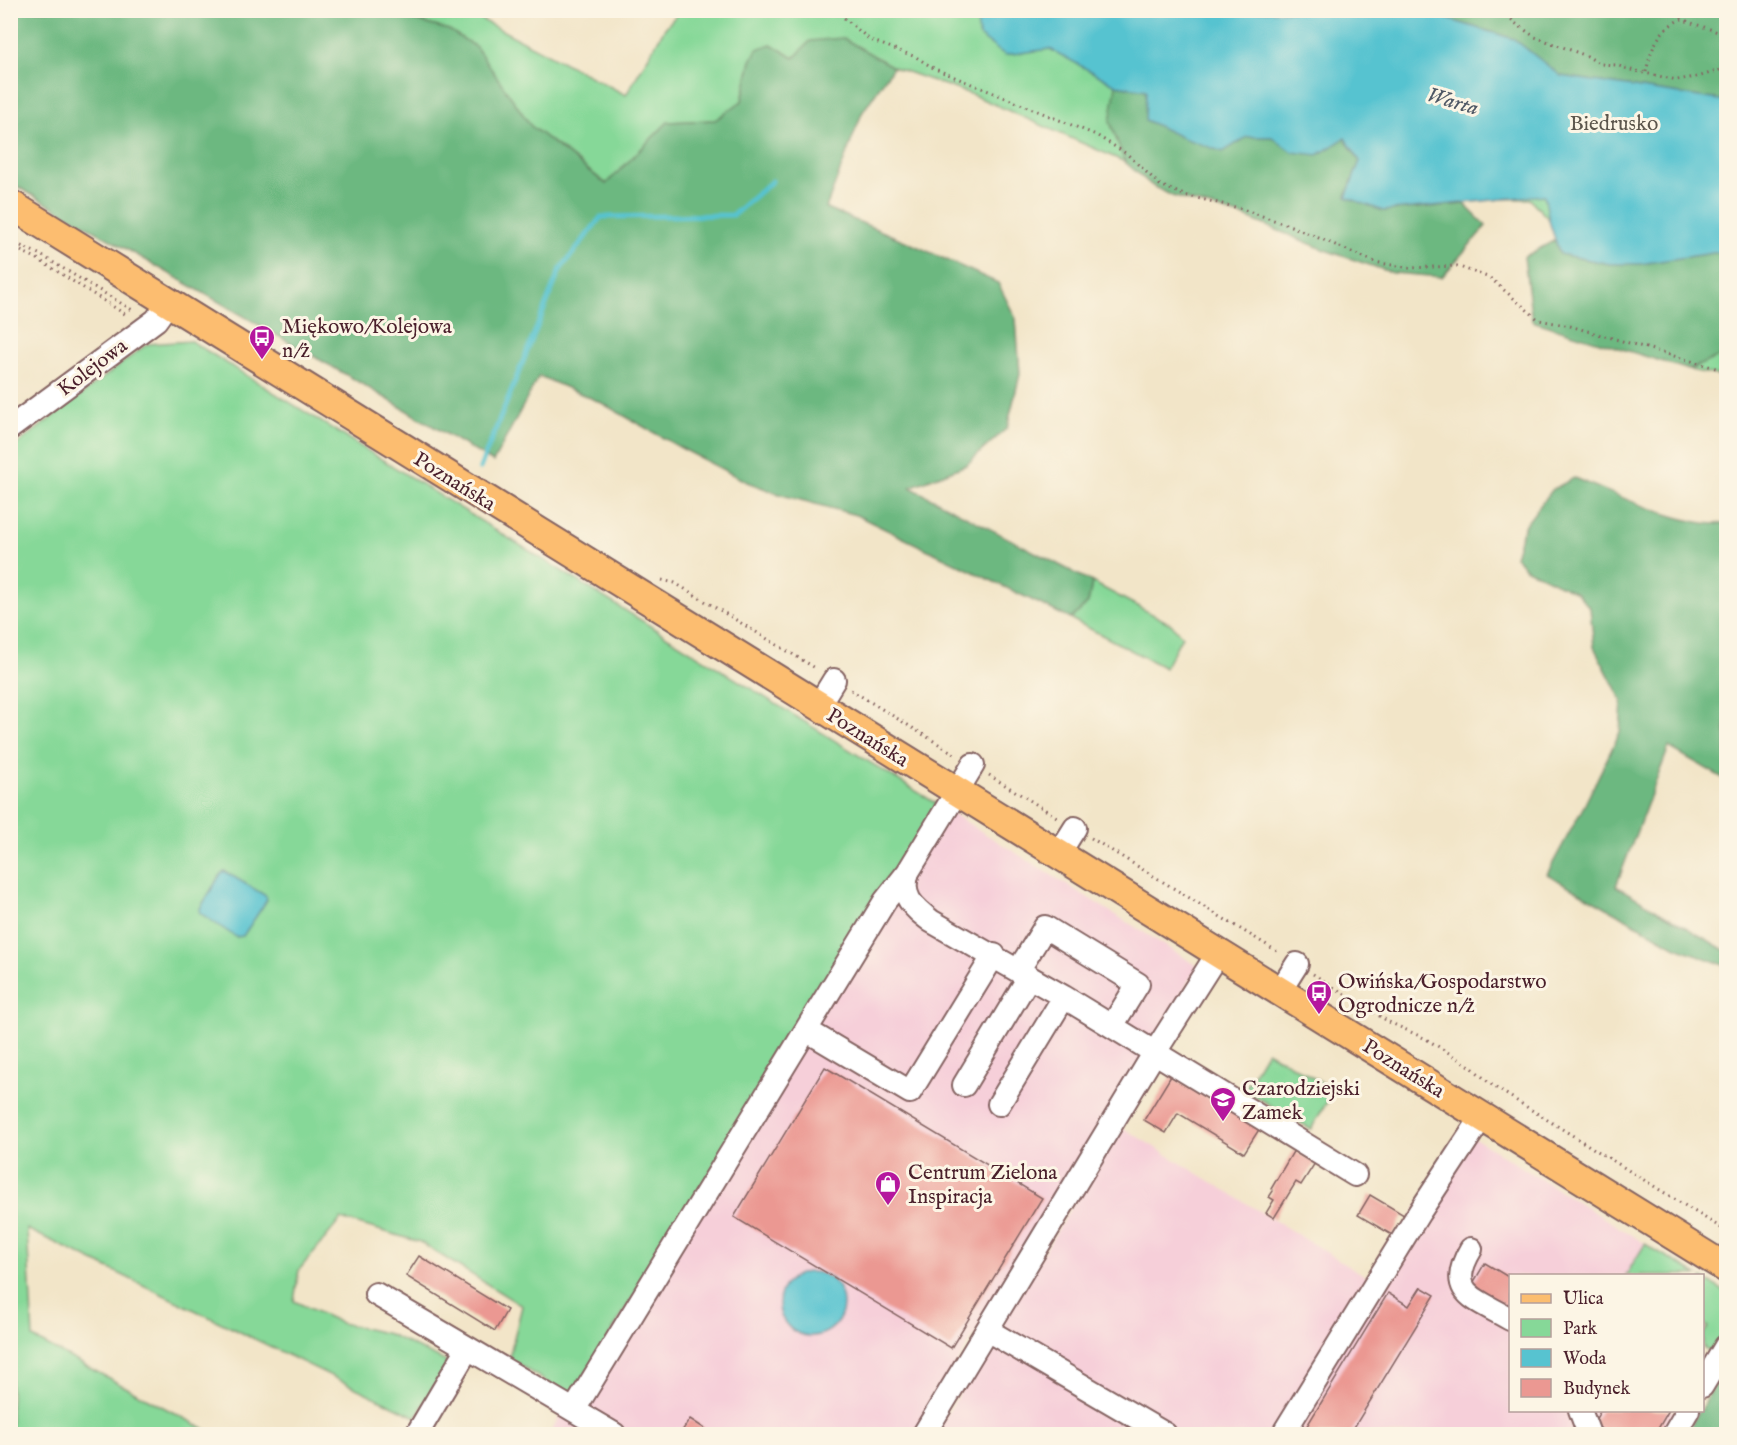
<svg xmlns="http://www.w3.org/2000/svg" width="1737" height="1445" viewBox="0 0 1737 1445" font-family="'IM FELL English',serif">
<rect width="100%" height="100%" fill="#fcf5e5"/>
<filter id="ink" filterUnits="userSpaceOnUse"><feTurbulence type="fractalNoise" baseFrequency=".0167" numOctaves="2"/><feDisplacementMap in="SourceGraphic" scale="12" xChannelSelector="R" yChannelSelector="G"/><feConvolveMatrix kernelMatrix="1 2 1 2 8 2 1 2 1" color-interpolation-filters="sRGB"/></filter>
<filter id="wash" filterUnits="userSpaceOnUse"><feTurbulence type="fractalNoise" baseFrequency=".008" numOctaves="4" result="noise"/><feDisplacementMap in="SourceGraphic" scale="24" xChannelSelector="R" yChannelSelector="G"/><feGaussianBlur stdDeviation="1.35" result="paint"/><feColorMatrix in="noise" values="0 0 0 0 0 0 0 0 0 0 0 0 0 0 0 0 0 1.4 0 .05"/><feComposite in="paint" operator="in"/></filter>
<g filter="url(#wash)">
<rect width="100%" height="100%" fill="#f2e5c8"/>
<path fill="#f6cfd9" d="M937,804l261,162 -284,468h-365z
M1120,1126l252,154 91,-149 233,144 -186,1v134l189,1 -14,23h-750z"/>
<path fill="#86d898" stroke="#687c62" stroke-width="1.5" d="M397,11h68l161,84 39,-67 15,-17h1046v265l-50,-32 -91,15 -55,-60 -212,-2 -208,-75 15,40 -152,-67 -80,-28 -50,-29 -49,20 -23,-14 -20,17 -9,40 -27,19 -47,2 -61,62 -76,-58 -55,-79 -27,-17 -40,-11z
M191,341l746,463 -366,594 -62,-40 13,-52 -102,-64 -79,-23 -42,51 -5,31 47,22 48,11 60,29 -33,54 -389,-188 6,109 181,96h-203v-985l136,-105z
M1721,355h5v22l-37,-7z
M1092,582l79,42 11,12 -17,32 -94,-49 17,-16z
M1267,1051l67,39 -23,39 -67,-39z
M1645,1244l53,31h-72z
M1702,1278l24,14v54l-6,11 -17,-10v-12l5,-8 -5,-4z"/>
<path fill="#6cb880" stroke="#5b6c56" stroke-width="1.5" d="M11,10l386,1 12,8 40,11 27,17 55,79 75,58 62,-62 47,-2 27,-19 9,-40 6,-12 14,-5 23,14 16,-17 33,-3 50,29 -31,46 -36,95 79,33 93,42 18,36 4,55 -13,54 -41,37 -56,22 182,95 -4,21 -17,16 -215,-104 -74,-20 -35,-13 -66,-34 -81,-46 -61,-26 -46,86 -136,-81 -346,-198z
M1421,11h305v90l-166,-25 -46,-37z
M1116,85l31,5 100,47h25l20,15 52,-14 16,23 -14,35 37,15 81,-7 22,22 -44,51 -49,-4 -68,-23 -80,-33 -73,-21 -21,-11 -26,-23 -15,-40z
M1555,240l5,14 50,10h30l86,-13v104h-5l-32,15 -157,-49 -8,-64z
M1574,478c37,14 115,52 152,45v257l-57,-33 -53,139 110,65v15l-50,-19 -129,-73 38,-70 35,-72 2,-31 -28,-54 -4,-39 -13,-15 -52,-25 -10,-12 9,-30 29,-37z
M1726,1364v70h-38l-2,-1 13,-22 3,-1 1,-5z"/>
<path fill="#57c3d0" stroke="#50717e" stroke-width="1.5" d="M976,11h445l93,28 47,37 165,25v150l-86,13h-30l-50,-10 -10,-30 -6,-29 -161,16 -37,-14 14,-36 -15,-23 -27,17 -26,-3 -20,-15h-25l-24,15 -40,-14 -38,-18 1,-30 -30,-5 -66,-36 -45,6 -26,-19z
M224,871l42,25 1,4 -24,36 -7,1 -36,-24 -1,-3 21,-35z
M779 1304a32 32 0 1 1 64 0a32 32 0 1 1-64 0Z"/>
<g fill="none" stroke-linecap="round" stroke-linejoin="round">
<path stroke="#57c3d0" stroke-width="5" d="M480,468l80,-198 41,-53 132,-2 39,-34"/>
</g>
<g id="blocks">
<path fill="#eb9892" d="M825,1067l217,131 -91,150 -217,-131z
M1171,1076l89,52 -16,25 -66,-40 -12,20 -22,-13z
M1294,1150l21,13 -14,22 -5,-3 -22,36 -8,-5 8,-13 -5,-3 4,-6 -2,-2z
M1370,1195l34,20 -12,20 -34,-20z
M419,1256l88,54 -12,21 -89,-55z
M1485,1263l25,15v30l-38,-23z
M1421,1287l14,8 -85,139h-48l86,-141 21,13z
M1601,1410h68l-14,24h-36l-7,-4 -3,4 -16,-10z
M690,1419l23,15h-33z"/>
</g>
</g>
<g filter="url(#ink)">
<use href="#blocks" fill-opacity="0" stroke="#856462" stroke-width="1.5"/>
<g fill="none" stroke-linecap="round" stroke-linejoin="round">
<defs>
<path id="minor" d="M10,428l146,-108 13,-18
M818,706l16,-26
M973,765l-65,107c-8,25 5,35 23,49l133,76 291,178
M1058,855l17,-27
M908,872l-23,29 -79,129 104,62 84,-137
M1018,971l27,-44 93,57 -26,42
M1280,991l17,-27
M964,1085l65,-108
M999,1104l65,-107
M1471,1249c-27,45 6,50 39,70
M376,1294l238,140
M987,1330l178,104
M1702,1386l24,-40
M574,1410l232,-380
M1580,1410l9,24
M417,1434l51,-86
M924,1434l231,-382 63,-99
M1283,1434l136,-221 63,-96
M1674,1434l14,-24"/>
<path id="major" d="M10,204l1716,1064"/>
</defs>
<use href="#minor" stroke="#856462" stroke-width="26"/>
<use href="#major" stroke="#856462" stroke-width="32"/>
<path stroke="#856462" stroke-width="3" stroke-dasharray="1.5 4.5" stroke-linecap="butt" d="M835,10l35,30 46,17 19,12 161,66 31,19 33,31 24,10 55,13 52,18 84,36 34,6 48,-2 33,12 49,42 31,6 156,45
M1496,10l13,7 6,6 20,14 52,19 13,8 16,1 15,5 46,10 24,-4 25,-8
M1646,72c5,-22 12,-44 36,-53 15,7 31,9 44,18
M10,241l29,13 95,57
M10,246l26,12 92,58
M662,580l13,3 142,86
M851,690l107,66
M989,775l71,44
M1091,838l189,115
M1313,974l76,48 37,17 44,27 23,20 233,145"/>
<use href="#minor" stroke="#fff" stroke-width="22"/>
<use href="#major" stroke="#fcbd6f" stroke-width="28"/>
</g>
</g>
<defs>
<symbol id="bus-pin" viewBox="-11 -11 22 30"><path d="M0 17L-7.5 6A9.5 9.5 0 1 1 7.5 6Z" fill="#b5179e" stroke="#fcf5e5"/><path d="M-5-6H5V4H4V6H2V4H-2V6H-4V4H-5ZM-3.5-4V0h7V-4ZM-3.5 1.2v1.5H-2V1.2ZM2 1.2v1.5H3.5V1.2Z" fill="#fff"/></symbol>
<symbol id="school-pin" viewBox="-11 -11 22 30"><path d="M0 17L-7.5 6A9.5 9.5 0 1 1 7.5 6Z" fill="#b5179e" stroke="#fcf5e5"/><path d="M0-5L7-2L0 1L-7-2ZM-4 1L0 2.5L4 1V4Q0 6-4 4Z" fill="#fff"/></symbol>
<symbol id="shop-pin" viewBox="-11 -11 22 30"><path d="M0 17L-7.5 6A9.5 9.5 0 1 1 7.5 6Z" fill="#b5179e" stroke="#fcf5e5"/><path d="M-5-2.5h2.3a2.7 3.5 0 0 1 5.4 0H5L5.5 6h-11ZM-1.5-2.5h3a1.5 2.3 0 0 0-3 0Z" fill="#fff"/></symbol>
</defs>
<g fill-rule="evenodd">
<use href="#bus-pin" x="247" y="323" width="30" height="40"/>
<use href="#bus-pin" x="1304" y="978" width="30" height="40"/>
<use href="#school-pin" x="1208" y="1085" width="30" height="40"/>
<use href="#shop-pin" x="873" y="1169" width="30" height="40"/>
</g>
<g text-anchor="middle" stroke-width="6" stroke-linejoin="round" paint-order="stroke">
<g font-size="21" fill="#5c564c" stroke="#fcf5e5">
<text x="1614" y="130">Biedrusko</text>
</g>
<g font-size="21" fill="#4a1f2b" stroke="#fcf5e5" text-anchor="start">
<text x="282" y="333">Miękowo/Kolejowa<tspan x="282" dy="24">n/ż</tspan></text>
<text x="1338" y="988">Owińska/Gospodarstwo<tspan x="1338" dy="24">Ogrodnicze n/ż</tspan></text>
<text x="1242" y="1095">Czarodziejski<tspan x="1242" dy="24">Zamek</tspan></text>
<text x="908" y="1179">Centrum Zielona<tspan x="908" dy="24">Inspiracja</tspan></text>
</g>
<g font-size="21" fill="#4a1f2b" stroke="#fcf5e5">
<text transform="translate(92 367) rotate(-37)" y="7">Kolejowa</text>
<text transform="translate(455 481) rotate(32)" y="7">Poznańska</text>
<text transform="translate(868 737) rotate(32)" y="7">Poznańska</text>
<text transform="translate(1404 1068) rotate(32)" y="7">Poznańska</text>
</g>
<g font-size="22" font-style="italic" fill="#4f5865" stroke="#fcf5e5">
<text transform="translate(1453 100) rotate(16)" y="8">Warta</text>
</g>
</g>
<rect width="1737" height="1445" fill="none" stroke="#fcf5e5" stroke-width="36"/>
<rect x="1509" y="1274" width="195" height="138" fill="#fcf5e5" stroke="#b59f9b" stroke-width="1.5"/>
<rect x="1521" y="1294" width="30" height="9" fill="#fcbd6f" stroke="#b59f9b" stroke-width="1.5"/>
<text x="1563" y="1304" font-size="18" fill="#4a1f2b">Ulica</text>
<rect x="1521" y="1319" width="30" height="18" fill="#86d898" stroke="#b59f9b" stroke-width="1.5"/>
<text x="1563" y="1334" font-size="18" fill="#4a1f2b">Park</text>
<rect x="1521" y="1349" width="30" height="18" fill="#57c3d0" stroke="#b59f9b" stroke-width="1.5"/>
<text x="1563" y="1364" font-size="18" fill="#4a1f2b">Woda</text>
<rect x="1521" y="1379" width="30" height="18" fill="#eb9892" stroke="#b59f9b" stroke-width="1.5"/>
<text x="1563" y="1394" font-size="18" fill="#4a1f2b">Budynek</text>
</svg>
